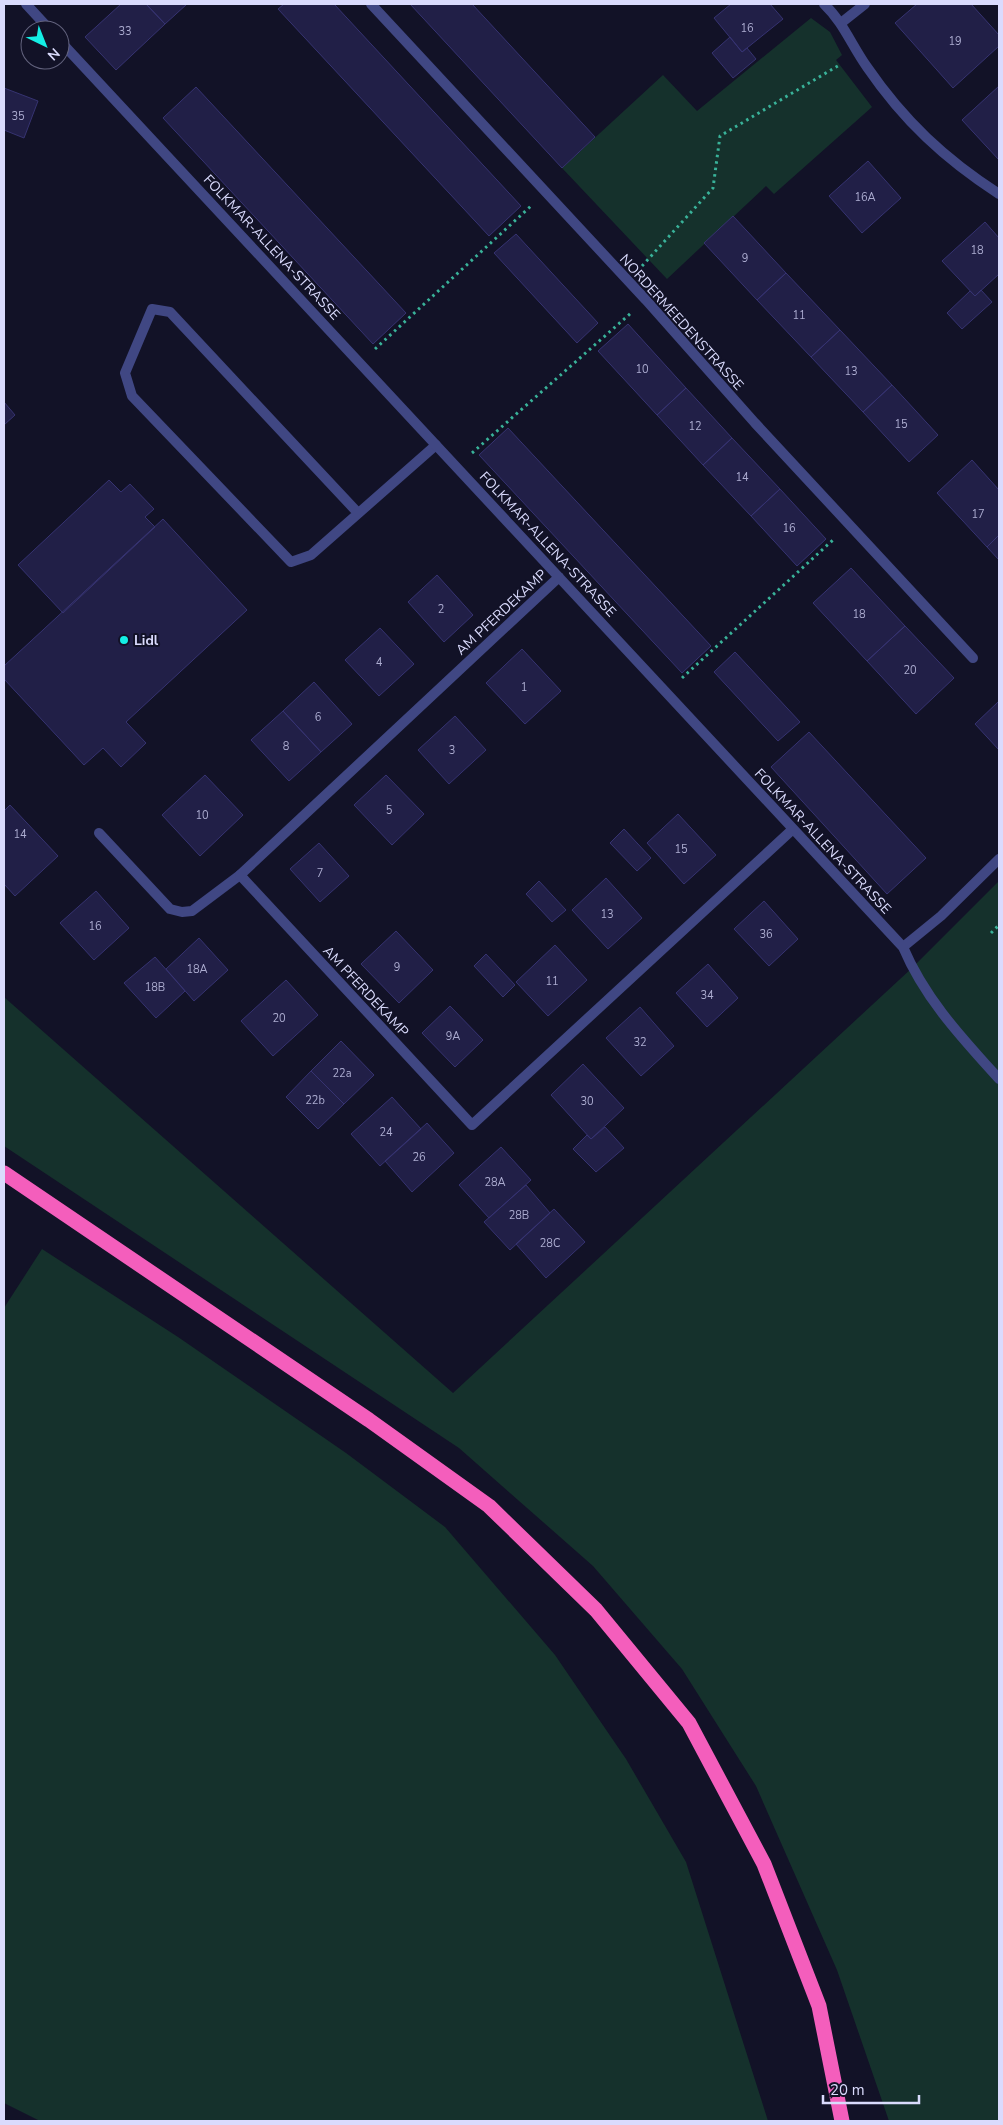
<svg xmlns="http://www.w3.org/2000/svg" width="1003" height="2125" viewBox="0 0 1003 2125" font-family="'Nunito Sans',sans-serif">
<rect width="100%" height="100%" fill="#121227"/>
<path fill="#15312c" d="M811,18l19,14 12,23 -6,5 36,47 -98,87 -8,-8 -99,93 -105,-111 101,-93 34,36z
M999,881v1240h-110l-52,-151 -81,-184 -74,-117 -89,-103 -134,-118 -455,-302v-149l449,396 459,-425z
M42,1249l136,88 168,116 99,74 110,128 71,104 60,103 82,259h-728l-36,-18v-795z"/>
<path fill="#211f47" stroke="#363371" d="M121,4h25l19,20 -49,46 -31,-33z
M146,4h41l-22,20z
M284,4h50l187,202 -32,30 -211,-227z
M410,4h62l123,133 -33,31z
M731,4h39l13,15 -41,33 -28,-34z
M917,4h54l28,31v11l-46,42 -58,-65z
M730,37l12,15 5,-4 9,11 -23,19 -21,-25z
M999,86v74l-37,-40z
M196,87l210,226 -33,31 -210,-226z
M4,88l34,13 -14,37 -20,-8z
M868,161l33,37 -39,35 -33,-37z
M733,216l53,57 -29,27 -53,-57z
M985,222l14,16v36l-24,22 -33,-35z
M516,234l82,89 -21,20 -83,-90z
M786,273l54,57 -29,27 -54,-57z
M981,290l11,12 -30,27 -15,-16 23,-22 5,5z
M628,324l58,64 -29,27 -59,-64z
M840,330l52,55 -29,27 -52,-55z
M892,385l46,50 -29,27 -46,-50z
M686,388l46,50 -29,27 -46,-50z
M4,402l11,13 -11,10z
M508,428l203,218 -29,27 -203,-218z
M732,438l48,51 -29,27 -48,-51z
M972,460l27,30v45l-12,12 -50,-54z
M109,480l12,12 9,-8 24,25 -9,8 10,10 -92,86 -45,-48z
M780,489l46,50 -29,27 -46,-50z
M163,519l84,91 -121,112 20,21 -25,24 -18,-19 -19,17 -80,-86v-13z
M999,535v25l-12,-13z
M851,568l54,58 -38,35 -54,-58z
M437,575l36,40 -29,27 -36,-40z
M905,626l49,52 -38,36 -49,-53z
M380,628l34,36 -35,32 -34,-36z
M522,649l39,42 -36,33 -39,-41z
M735,652l65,70 -22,19 -64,-69z
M314,682l38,42 -31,28 -38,-41z
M999,701v49l-24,-26z
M283,711l38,41 -32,29 -38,-41z
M455,716l31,34 -37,34 -31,-34z
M809,732l117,126 -39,36 -116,-127z
M205,775l38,40 -43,41 -38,-41z
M386,775l38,39 -32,31 -38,-40z
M10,805l48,51 -43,40 -11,-12v-73z
M678,814l38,41 -32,29 -37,-41z
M624,829l27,29 -14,13 -27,-28z
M319,843l30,33 -29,26 -30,-33z
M606,878l36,40 -34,31 -36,-39z
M539,881l27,29 -14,12 -26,-28z
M96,891l33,37 -35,32 -34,-37z
M764,901l34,38 -29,27 -35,-37z
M396,931l37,39 -34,33 -38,-39z
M199,938l29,32 -34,31 -28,-32z
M555,945l32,35 -39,36 -32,-34z
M486,954l29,31 -12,12 -29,-31z
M155,957l30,34 -29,27 -32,-35z
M708,964l30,34 -31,29 -31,-34z
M286,980l32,35 -45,41 -32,-35z
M450,1006l33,34 -28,27 -33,-34z
M640,1007l34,39 -33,30 -35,-38z
M341,1041l33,34 -30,29 -33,-33z
M583,1064l41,44 -33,31 -40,-44z
M311,1071l33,33 -26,25 -32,-32z
M392,1097l29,32 -41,37 -29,-32z
M427,1123l27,30 -42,39 -27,-31z
M605,1127l19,21 -28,24 -23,-23 14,-14 4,4z
M501,1147l30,33 -42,38 -30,-33z
M526,1185l24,28 -40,37 -26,-28z
M554,1209l31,33 -39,36 -30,-34z"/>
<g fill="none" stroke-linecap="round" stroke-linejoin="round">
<path stroke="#39b299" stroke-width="3" stroke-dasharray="2.5 4" stroke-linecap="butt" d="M642,266l71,-78 7,-52 121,-72
M375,349l156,-143
M472,453l159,-140
M682,678l152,-139
M991,933l8,-8"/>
<path stroke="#404783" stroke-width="10" d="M358,513l-188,-201 -18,-3 -27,64 7,23 159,166 20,-7 125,-110
M99,833l71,76 12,3 10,-1 48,-36"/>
<path stroke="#404783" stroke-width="10" d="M26,4l24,26
M371,4l275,296 109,123 218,235
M824,4c19,18 28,42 43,63 37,54 78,92 132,127
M841,23l24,-19
M60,41l843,906c22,52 59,91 96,132
M559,577l-319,298 232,250 321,-296
M903,947l38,-31 58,-57"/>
<path stroke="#f45ebc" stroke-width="15" d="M4,1173l365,247 120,86 107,104 93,113 75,141 55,142 23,115"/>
</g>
<circle fill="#14efe5" stroke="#121227" stroke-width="2" cx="124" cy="640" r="5"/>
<g text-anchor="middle" stroke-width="4" stroke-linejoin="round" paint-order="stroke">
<g font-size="11" fill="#acacd0">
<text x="747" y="32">16</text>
<text x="125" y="35">33</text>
<text x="955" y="45">19</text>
<text x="18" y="120">35</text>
<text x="865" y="201">16A</text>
<text x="977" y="254">18</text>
<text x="745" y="262">9</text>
<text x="799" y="319">11</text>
<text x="642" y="373">10</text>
<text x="851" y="375">13</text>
<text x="901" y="428">15</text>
<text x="695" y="430">12</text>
<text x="742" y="481">14</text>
<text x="978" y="518">17</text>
<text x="789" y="532">16</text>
<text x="441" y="613">2</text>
<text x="859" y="618">18</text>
<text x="379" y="666">4</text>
<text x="910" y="674">20</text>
<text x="524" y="691">1</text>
<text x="318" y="721">6</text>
<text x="286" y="750">8</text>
<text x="452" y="754">3</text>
<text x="389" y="814">5</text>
<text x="202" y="819">10</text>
<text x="20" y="838">14</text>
<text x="681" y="853">15</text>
<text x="320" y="877">7</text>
<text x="607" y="918">13</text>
<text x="95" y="930">16</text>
<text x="766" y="938">36</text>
<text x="397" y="971">9</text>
<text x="197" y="973">18A</text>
<text x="552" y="985">11</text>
<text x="155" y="991">18B</text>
<text x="707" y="999">34</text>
<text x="279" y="1022">20</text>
<text x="453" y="1040">9A</text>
<text x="640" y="1046">32</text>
<text x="342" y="1077">22a</text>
<text x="315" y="1104">22b</text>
<text x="587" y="1105">30</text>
<text x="386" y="1136">24</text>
<text x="419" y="1161">26</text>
<text x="495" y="1186">28A</text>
<text x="519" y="1219">28B</text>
<text x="550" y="1247">28C</text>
</g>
<g font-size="14" fill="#dadbfd" stroke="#121227">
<text transform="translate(272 247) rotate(47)" y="5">FOLKMAR-ALLENA-STRASSE</text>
<text transform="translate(682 322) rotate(48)" y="5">NORDERMEEDENSTRASSE</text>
<text transform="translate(548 544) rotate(47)" y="5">FOLKMAR-ALLENA-STRASSE</text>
<text transform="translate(501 612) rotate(-43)" y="5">AM PFERDEKAMP</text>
<text transform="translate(823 841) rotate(47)" y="5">FOLKMAR-ALLENA-STRASSE</text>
<text transform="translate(366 991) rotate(47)" y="5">AM PFERDEKAMP</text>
</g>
<g font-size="14" font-weight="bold" fill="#dadbfd" stroke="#121227" text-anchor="start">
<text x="134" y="645">Lidl</text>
</g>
</g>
<rect width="1003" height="2125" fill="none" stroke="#dadbfd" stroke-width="10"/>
<g transform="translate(45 45) rotate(137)"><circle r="24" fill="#121227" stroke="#62627d"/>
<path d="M0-4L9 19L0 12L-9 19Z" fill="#14efe5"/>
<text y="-8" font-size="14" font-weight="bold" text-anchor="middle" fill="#dadbfd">N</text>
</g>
<path d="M823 2095v8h96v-8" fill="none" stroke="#dadbfd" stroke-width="2.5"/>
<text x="830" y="2095" font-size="15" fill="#dadbfd" stroke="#121227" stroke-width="4" paint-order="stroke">20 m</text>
</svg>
